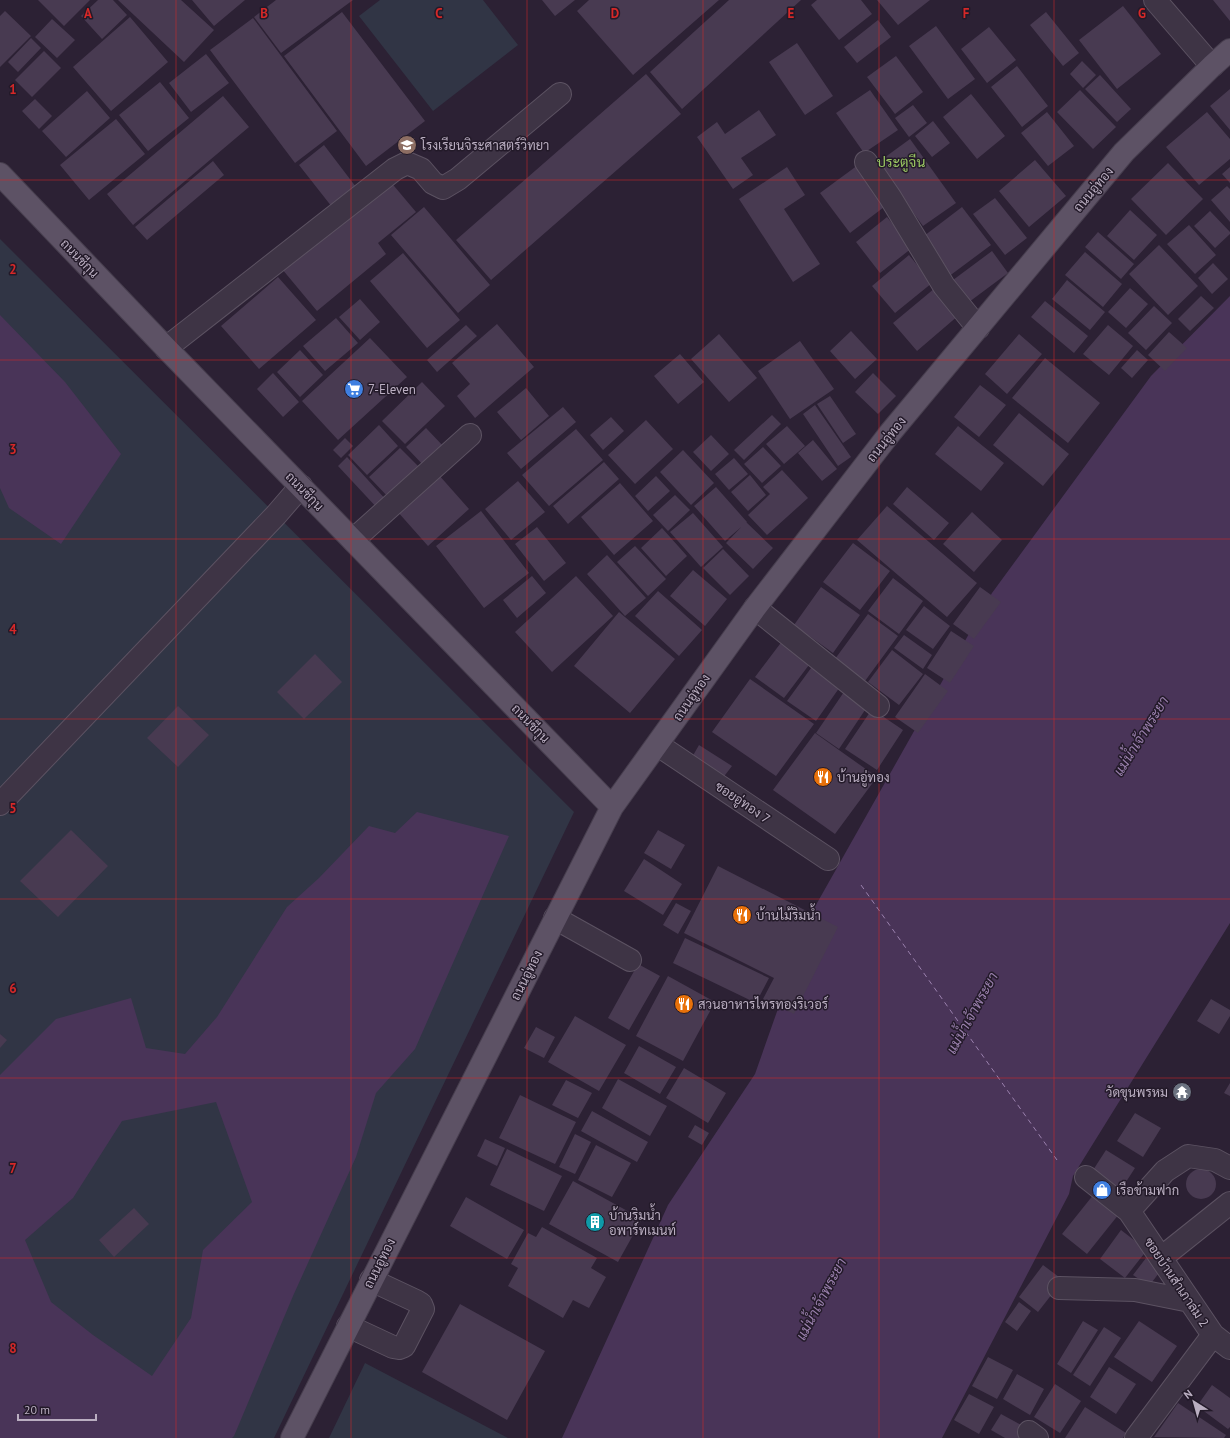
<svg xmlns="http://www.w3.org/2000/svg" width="1230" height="1438" viewBox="0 0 1230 1438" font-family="'PT Sans',Sarabun,sans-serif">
<rect width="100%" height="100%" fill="#2c2134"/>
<path fill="#313545" d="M380,0h103l35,45 -85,66 -74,-95z
M0,239l574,573 -300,626h-274z
M365,1363l143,75h-179z"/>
<path fill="#493458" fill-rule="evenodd" d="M1230,296v627l-157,253 -4,18 -127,244h-380l106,-233 87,-131 57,-162 180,-319 159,-217z
M0,315l65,67 56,72 -60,90 -52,-36 -9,-20z
M417,812l92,24 -94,213 -39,44 -20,64 -63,139 -59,140 -2,2h-232v-363l56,-56 75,-21 15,50 39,6 32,-37 70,-110 32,-29 50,-52 26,7zM216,1102l36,100 -49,48 -12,68 -39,58 -59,-41 -42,-33 -26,-62 48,-42 49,-77z"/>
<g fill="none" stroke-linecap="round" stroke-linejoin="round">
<path stroke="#9a80ad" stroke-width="1" stroke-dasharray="5 4" stroke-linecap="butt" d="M861,885l196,275"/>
</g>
<path fill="#483a51" d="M38,0h52l-26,26z
M98,0h15l14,15 -25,24 -21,-23z
M118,0h63l33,30 -30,32z
M192,0h53l-31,26z
M276,0h77l-72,53 -27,-36z
M542,0h33l-20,16z
M589,0h130l-86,75 -56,-64z
M729,0h72l-119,109 -32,-37z
M817,0h44l11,14 -33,26 -28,-35z
M877,0h53l-32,25z
M1213,0h17v21z
M1123,6l38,48 -44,35 -38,-49z
M5,11l26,25 -31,31v-51z
M342,12l83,109 -59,45 -82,-110z
M1046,12l33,41 -16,13 -33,-41z
M130,17l38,45 -57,49 -38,-44z
M253,18l84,113 -42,32 -85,-113z
M52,19l23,21 -18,18 -22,-21z
M878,20l13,17 -34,26 -13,-16z
M936,26l39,53 -27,20 -39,-53z
M989,27l27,33 -29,23 -26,-34z
M31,38l10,10 -23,24 -10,-10z
M797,43l36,53 -28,19 -36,-53z
M44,51l17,17 -29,29 -17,-17z
M206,54l23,29 -38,29 -22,-29z
M896,56l27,36 -28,22 -28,-37z
M1082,61l14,14 -13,13 -13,-14z
M1017,66l31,40 -26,21 -31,-40z
M646,74l35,40 -190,166 -35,-40z
M1100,75l31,34 -14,13 -32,-33z
M160,82l29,36 -41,33 -29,-36z
M1230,89v41l-20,-24z
M870,90l28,40 -34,23 -28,-40z
M1080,90l36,37 -23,22 -36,-37z
M87,91l23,27 -44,39 -24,-26z
M971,94l34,42 -28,23 -34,-42z
M223,96l26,31 -116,98 -26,-31z
M35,99l17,17 -13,13 -17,-18z
M913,105l14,18 -18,14 -14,-19z
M759,110l17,25 -35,23 12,17 -20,14 -36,-52 20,-15 8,12z
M1047,112l27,34 -26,20 -27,-33z
M1207,112l23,27v20l-31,26 -33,-38z
M116,119l29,35 -56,46 -29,-35z
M933,121l17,22 -18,14 -17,-21z
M910,139l46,64 -33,23 -46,-63z
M324,145l32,42 -24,20 -33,-42z
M1035,160l31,36 -37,31 -30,-36z
M213,161l11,14 -77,65 -12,-13z
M1168,163l35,36 -37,36 -35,-36z
M858,165l30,39 -38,29 -30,-40z
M787,167l18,28 -21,14 36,55 -27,18 -54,-83z
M1230,167v16l-8,-9z
M389,180l27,32 -38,31 8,11 -69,57 -35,-42z
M1227,186l3,3v33l-19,-22z
M995,198l32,40 -22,17 -32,-41z
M424,207l66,78 -32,28 -67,-78z
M962,207l29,38 -43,32 -28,-38z
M1130,210l27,25 -23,25 -27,-24z
M1210,211l20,21v2l-15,14 -21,-22z
M887,217l25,31 -32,25 -24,-31z
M1189,225l27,30 -21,19 -28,-30z
M1098,232l36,32 -13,15 -36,-32z
M1159,245l39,41 -30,29 -39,-41z
M992,251l16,22 -43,32 -16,-22z
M1085,252l37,32 -19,23 -38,-32z
M403,253l57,67 -33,28 -57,-67z
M909,255l23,28 -37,30 -23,-27z
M1213,263l15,16 -16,15 -14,-16z
M278,277l38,43 -57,49 -38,-43z
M1067,280l38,32 -15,18 -38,-31z
M935,288l24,27 -42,36 -24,-28z
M1130,288l18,16 -22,24 -18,-16z
M1201,296l13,12 -24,23 -12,-12z
M360,299l20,23 -20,18 -21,-23z
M1045,301l43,35 -14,17 -43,-36z
M1154,306l18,17 -26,27 -18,-17z
M336,318l22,25 -33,28 -22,-25z
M497,324l37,43 -59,51 -18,-22 13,-12 -18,-21z
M466,325l11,11 -40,36 -10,-12z
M1108,325l25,21 -24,29 -26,-21z
M851,331l26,28 -22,20 -25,-28z
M1169,332l18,16 -22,23 -17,-16z
M719,334l38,44 -28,24 -38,-43z
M1019,334l23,20 -35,40 -22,-20z
M370,338l37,39 -69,63 -36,-39z
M800,341l34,48 -44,30 -32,-48z
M300,350l23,25 -23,22 -23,-25z
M1137,350l11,10 -16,18 -11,-10z
M680,354l24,28 -26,22 -24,-28z
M1045,358l55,45 -32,40 -56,-45z
M273,373l26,29 -16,15 -26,-28z
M873,373l23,23 -18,18 -23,-22z
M422,382l23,24 -40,38 -23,-23z
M980,385l26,20 -27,32 -25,-20z
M526,388l23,28 -28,24 -24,-28z
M830,396l26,38 -13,9 -26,-39z
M815,405l36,52 -13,9 -35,-52z
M563,407l13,15 -55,47 -14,-16z
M1019,413l50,41 -26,32 -50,-41z
M772,415l9,9 -37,36 -10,-10z
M611,417l13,14 -21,19 -13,-15z
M646,420l27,29 -38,35 -27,-29z
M379,425l19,21 -31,29 -19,-20z
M787,426l18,20 -21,18 -18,-20z
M958,426l46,37 -23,28 -46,-37z
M426,428l19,20 -20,19 -19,-20z
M576,429l27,31 -54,46 -27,-31z
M711,435l18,19 -18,17 -18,-19z
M345,438l8,8 -12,12 -8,-8z
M813,440l24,29 -15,12 -24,-28z
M763,447l18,19 -19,17 -18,-19z
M400,448l22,22 -31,30 -22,-23z
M683,450l31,33 -23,22 -31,-33z
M347,457l41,45 -9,8 -41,-44z
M734,458l14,16 -19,16 -14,-16z
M604,462l15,17 -51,45 -15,-18z
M782,470l26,28 -41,37 -19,-20 22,-21 -7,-7z
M438,474l31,35 -41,37 -31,-35z
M750,475l16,20 -18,16 -17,-19z
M656,476l14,15 -22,20 -13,-15z
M518,481l27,31 -34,28 -26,-31z
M620,483l33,38 -39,34 -33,-38z
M716,487l31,35 -22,19 -31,-35z
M907,487l42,36 -15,17 -41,-36z
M675,495l15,15 -22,21 -15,-16z
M887,506l90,77 -30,34 -90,-77z
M481,511l48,62 -45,35 -48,-62z
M972,512l30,28 -28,32 -31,-28z
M693,513l30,34 -22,20 -31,-35z
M746,522l27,26 -20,21 -27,-26z
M537,527l29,36 -22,18 -29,-37z
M662,528l25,28 -21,20 -25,-28z
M853,543l37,28 -30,39 -37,-28z
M635,546l31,33 -18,17 -31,-34z
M723,549l26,27 -19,19 -27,-27z
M607,555l39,43 -21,18 -38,-42z
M693,570l34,29 -22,27 -35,-30z
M532,576l14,17 -29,25 -14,-18z
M576,576l37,40 -61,56 -37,-40z
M893,578l30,23 -24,33 -31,-23z
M821,587l39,28 -27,38 -39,-28z
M980,587l21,15 -27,37 -21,-15z
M658,591l44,39 -23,26 -44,-40z
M924,606l26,20 -17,23 -27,-19z
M619,612l56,47 -45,54 -56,-47z
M868,614l30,22 -33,45 -30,-22z
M951,631l23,15 -24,37 -23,-15z
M904,635l28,20 -9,14 -29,-21z
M786,636l29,21 -31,41 -29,-21z
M892,650l31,24 -24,31 -31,-23z
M315,654l27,28 -38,37 -27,-27z
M814,664l28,20 -26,37 -29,-20z
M925,674l23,17 -30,42 -23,-16z
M750,679l64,45 -38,52 -64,-44z
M848,686l23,15 -32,48 -23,-16z
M178,706l31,29 -31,32 -31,-29z
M872,709l31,21 -26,40 -32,-21z
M815,733l62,44 -42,57 -62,-44z
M699,745l33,21 -10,13 -31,-20z
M71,830l37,36 -50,51 -38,-36z
M658,830l27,15 -14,24 -27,-16z
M644,859l38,25 -19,31 -39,-24z
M718,866l120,61 -44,87 -31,-15 11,-21 -90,-45z
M676,903l15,8 -13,23 -15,-9z
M685,938l84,40 -13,25 -83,-40z
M638,964l22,12 -31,54 -21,-12z
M668,976l47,26 -32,59 -47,-25z
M1211,999l19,11v6l-11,18 -22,-13z
M575,1016l51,29 -27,46 -51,-29z
M536,1027l19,10 -11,21 -20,-10z
M0,1034l7,6 -7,8z
M639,1046l37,21 -16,27 -36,-21z
M684,1068l42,25 -18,30 -42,-25z
M618,1079l49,27 -17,30 -48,-28z
M566,1080l26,13 -14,25 -26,-13z
M1230,1083v13l-6,-3z
M520,1095l56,27 -21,42 -56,-26z
M592,1111l56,31 -11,20 -56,-31z
M1135,1113l26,15 -18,29 -26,-16z
M695,1125l14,8 -7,12 -14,-8z
M575,1134l16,8 -16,32 -16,-7z
M485,1139l20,9 -8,18 -20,-10z
M596,1145l35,18 -19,34 -34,-17z
M507,1149l55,27 -18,35 -54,-26z
M1106,1150l29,18 -20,31 -29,-18z
M1186 1184a15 15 0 1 1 30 0a15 15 0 1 1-30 0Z
M573,1181l69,38 -24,43 -69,-38z
M1094,1194l25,20 -32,40 -25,-20z
M466,1197l58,33 -17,29 -57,-33z
M134,1208l15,16 -35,33 -15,-17z
M542,1227l55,31 -6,10 15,9 -17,31 -16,-8 -10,18 -55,-32 10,-18 -7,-4 17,-31 8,4z
M1121,1230l26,20 -22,28 -25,-19z
M1146,1258l16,11 -13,17 -16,-11z
M1043,1265l20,15 -25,32 -19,-15z
M1019,1302l12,9 -14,20 -12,-9z
M460,1304l85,47 -38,69 -85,-48z
M1083,1321l15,9 -27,43 -14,-9z
M1139,1321l38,25 -25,36 -38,-25z
M1104,1327l17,11 -31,48 -17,-11z
M988,1357l25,13 -16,29 -25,-13z
M1109,1367l27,17 -20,30 -26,-17z
M1017,1374l27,15 -14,26 -27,-16z
M1055,1384l26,17 -21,32 -26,-16z
M1212,1385l18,13v29l-2,2 -31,-23z
M969,1394l25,13 -15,27 -25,-14z
M1178,1403l48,32 -2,3 -70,-1z
M1085,1407l41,26 -3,5h-58z
M1001,1414l24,13 -6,11h-14l-14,-8z"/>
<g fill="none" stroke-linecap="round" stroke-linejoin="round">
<defs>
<path id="minor" d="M1155,0l57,66
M866,162l24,35 54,89 34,42
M166,348l229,-179 12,-6 14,6 12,14 10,5 15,-9 102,-85
M353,540l117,-105
M755,608l123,98
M658,745l170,114
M0,804l276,-289 25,-29
M555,918l75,42
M1086,1177l43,34 84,124 17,13
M1129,1211l36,-40 23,-15 27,4 15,8
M1161,1258l69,-55
M1059,1288l76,2 55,11
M348,1326l45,21 6,1 5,-2 19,-37 -2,-5 -5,-3 -45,-21
M1029,1432l8,6
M1136,1438l77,-103"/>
<path id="major" d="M0,174l166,174 446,459
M292,1438l320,-631 143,-199 135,-175 234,-281 88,-86 18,-16"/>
</defs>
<use href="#minor" stroke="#5c5262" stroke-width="24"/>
<use href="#major" stroke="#473e4e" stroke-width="24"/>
<use href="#minor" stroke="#3e3445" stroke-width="22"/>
<use href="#major" stroke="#5d5265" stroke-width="22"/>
</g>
<path fill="none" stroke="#d62828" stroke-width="1" stroke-opacity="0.55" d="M176,0v1438M351,0v1438M527,0v1438M703,0v1438M879,0v1438M1054,0v1438M0,180h1230M0,360h1230M0,539h1230M0,719h1230M0,899h1230M0,1078h1230M0,1258h1230"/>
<defs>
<symbol id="school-disc" viewBox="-11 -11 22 22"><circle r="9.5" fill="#8d6e63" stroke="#231a29"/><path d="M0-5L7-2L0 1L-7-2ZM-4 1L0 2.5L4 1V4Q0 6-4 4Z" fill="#fff"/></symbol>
<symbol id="supermarket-disc" viewBox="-11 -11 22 22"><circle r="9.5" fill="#3f7fe0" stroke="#231a29"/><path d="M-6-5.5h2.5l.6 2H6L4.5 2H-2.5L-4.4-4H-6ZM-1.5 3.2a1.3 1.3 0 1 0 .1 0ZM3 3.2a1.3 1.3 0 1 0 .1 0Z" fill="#fff"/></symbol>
<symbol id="restaurant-disc" viewBox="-11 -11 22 22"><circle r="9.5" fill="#e8710a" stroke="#231a29"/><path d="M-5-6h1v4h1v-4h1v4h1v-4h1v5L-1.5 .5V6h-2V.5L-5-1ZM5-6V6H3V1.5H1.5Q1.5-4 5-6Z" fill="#fff"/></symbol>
<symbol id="temple-disc" viewBox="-11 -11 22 22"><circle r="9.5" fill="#6b7280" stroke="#231a29"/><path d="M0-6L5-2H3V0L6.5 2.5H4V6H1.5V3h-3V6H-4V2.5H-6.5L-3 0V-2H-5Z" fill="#fff"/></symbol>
<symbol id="shop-disc" viewBox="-11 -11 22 22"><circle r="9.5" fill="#3f7fe0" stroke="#231a29"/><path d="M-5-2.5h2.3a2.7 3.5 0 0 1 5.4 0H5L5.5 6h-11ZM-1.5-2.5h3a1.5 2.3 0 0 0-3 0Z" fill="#fff"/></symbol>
<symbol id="building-disc" viewBox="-11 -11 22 22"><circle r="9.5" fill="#0f9aa8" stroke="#231a29"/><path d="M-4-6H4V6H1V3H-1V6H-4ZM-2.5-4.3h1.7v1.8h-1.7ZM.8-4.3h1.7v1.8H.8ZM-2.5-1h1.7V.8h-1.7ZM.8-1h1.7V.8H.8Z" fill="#fff"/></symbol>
</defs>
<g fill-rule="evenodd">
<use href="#school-disc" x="396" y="134" width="22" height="22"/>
<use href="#supermarket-disc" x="343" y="378" width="22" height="22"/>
<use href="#restaurant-disc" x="812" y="766" width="22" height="22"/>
<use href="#restaurant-disc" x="731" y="904" width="22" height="22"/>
<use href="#restaurant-disc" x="673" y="993" width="22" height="22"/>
<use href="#temple-disc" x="1171" y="1081" width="22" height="22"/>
<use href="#shop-disc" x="1091" y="1179" width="22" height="22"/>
<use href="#building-disc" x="584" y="1211" width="22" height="22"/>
</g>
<g text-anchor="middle" stroke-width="3" stroke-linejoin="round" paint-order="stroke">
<g font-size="13" fill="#baaec1" stroke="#231a29" text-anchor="start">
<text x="421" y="150">โรงเรียนจิระศาสตร์วิทยา</text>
<text x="368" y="394">7-Eleven</text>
<text x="837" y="782">บ้านอู่ทอง</text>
<text x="756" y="920">บ้านไม้ริมน้ำ</text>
<text x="698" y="1009">สวนอาหารไทรทองริเวอร์</text>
<text x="1168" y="1097" text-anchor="end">วัดขุนพรหม</text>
<text x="1116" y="1195">เรือข้ามฟาก</text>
<text x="609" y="1220">บ้านริมน้ำ<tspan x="609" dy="15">อพาร์ทเมนท์</tspan></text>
</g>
<g font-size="13" fill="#baaec1" stroke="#231a29">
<text transform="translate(1093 189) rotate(-50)" y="5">ถนนอู่ทอง</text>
<text transform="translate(80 258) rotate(46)" y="5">ถนนชีกุน</text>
<text transform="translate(886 439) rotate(-51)" y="5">ถนนอู่ทอง</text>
<text transform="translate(305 491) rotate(46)" y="5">ถนนชีกุน</text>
<text transform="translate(691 697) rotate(-55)" y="5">ถนนอู่ทอง</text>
<text transform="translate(531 723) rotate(46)" y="5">ถนนชีกุน</text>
<text transform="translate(743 802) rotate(34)" y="5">ซอยอู่ทอง 7</text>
<text transform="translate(526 975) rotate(-63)" y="5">ถนนอู่ทอง</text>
<text transform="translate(379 1263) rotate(-63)" y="5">ถนนอู่ทอง</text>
<text transform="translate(1177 1282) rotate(56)" y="5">ซอยบ้านสำเภาล่ม 2</text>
</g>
<g font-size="14" fill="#9bc863" stroke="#231a29">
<text x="901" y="167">ประตูจีน</text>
</g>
<g font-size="14" font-style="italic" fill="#9a80ad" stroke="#231a29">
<text transform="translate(1141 736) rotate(-58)" y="5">แม่น้ำเจ้าพระยา</text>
<text transform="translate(972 1013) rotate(-61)" y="5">แม่น้ำเจ้าพระยา</text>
<text transform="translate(821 1299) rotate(-62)" y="5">แม่น้ำเจ้าพระยา</text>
</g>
</g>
<g font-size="13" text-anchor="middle" font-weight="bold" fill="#d62828" stroke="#231a29" stroke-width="3" stroke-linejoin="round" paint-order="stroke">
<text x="88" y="18">A</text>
<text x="264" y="18">B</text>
<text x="439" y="18">C</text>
<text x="615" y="18">D</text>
<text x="791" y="18">E</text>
<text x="966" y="18">F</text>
<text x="1142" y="18">G</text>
<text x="13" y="94">1</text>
<text x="13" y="274">2</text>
<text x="13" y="454">3</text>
<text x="13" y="634">4</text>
<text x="13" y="813">5</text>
<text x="13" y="993">6</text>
<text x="13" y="1173">7</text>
<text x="13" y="1353">8</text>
</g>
<g transform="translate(1194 1402) rotate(323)" stroke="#231a29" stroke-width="3" paint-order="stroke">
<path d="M0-3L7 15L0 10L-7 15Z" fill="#baaec1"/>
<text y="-6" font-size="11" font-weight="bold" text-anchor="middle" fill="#baaec1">N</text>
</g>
<path d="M18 1414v6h78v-6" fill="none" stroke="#baaec1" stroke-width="2"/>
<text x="24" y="1414" font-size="12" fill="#baaec1" stroke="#231a29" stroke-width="3" paint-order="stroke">20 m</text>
</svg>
